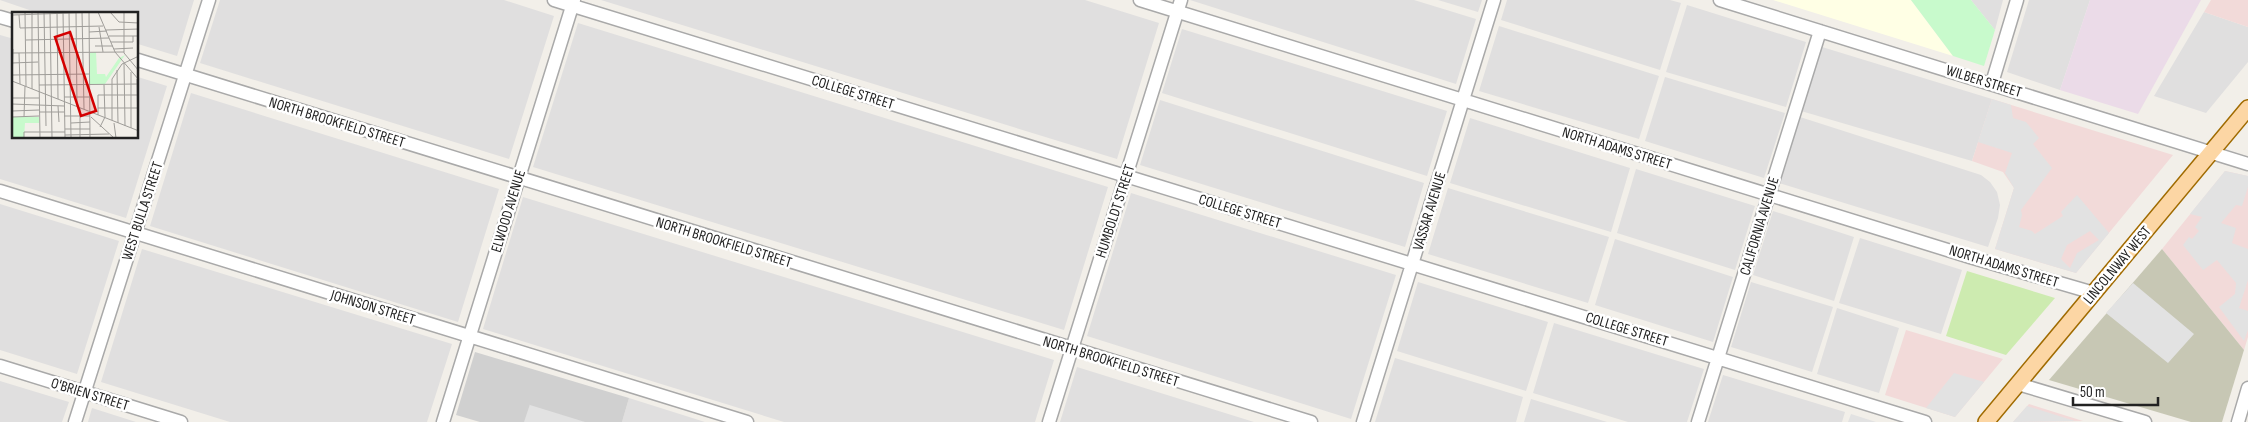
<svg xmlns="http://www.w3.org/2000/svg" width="2248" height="422" viewBox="0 0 2248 422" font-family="'Sofia Sans Condensed',sans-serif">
<rect width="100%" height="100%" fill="#f2efe9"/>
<path fill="#e0dfdf" d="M0,0h194l-17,56 -39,-12v-30h-97z
M220,0h284l50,16 -45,143 -309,-96z
M601,0h484l74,23 -42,136z
M1190,0h224l62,19 -20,65z
M1438,0h44l-4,12z
M1507,0h163l11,3 -21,67 -159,-50z
M1971,0h32l-8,30z
M2029,0h61l-30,90 -53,-18z
M1687,5l119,37 -20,65 -120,-35z
M2204,12l44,15v35l-42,51 -52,-17z
M578,23l530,164 -44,143 -531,-163z
M1499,26l160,50 -20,63 -160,-48z
M1182,29l265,82 -20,65 -265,-83z
M0,35l14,4v99h124v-61l29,9 -41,132 -126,-39z
M1822,47l170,52 -20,62 -171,-50z
M1665,77l120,36 -21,65 -119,-37z
M191,93l308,96 -41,133 -308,-96z
M1160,100l264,83 -19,64 -265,-82z
M1800,117l181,58 9,7 7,10 3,13 -2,13 -10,29 -209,-64z
M1470,118l160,50 -19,64 -161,-49z
M1636,169l119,37 -20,64 -118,-37z
M1448,188l161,49 -21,66 -160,-49z
M1131,193l265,82 -45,144 -264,-83z
M523,197l531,163 -19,62h-251l-301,-93z
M0,204l119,37 -42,133 -77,-24z
M1773,211l81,26 -20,64 -81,-26z
M1860,238l102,32 -21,64 -102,-31z
M1615,239l118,38 -20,65 -118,-37z
M142,249l310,95 -25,78h-197l-129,-40z
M1418,282l130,40 -22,69 -129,-40z
M1751,282l82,25 -21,65 -81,-25z
M1837,308l62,20 -20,65 -62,-19z
M1554,323l150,46 -17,53h-59l-95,-29z
M1395,358l128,39 -7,25h-141z
M1077,367l177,55h-194z
M1723,375l122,37 -3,10h-134z
M0,381l69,21 -7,20h-62z
M629,398l76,24h-83z
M1531,399l76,23h-83z
M92,408l44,14h-48z"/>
<path fill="#f2dad9" d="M2211,0h37v27l-44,-15z
M1992,99l181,56 -97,118 -81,-24 19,-61 -11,-16 -31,-11z
M2225,171l23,5v161l-4,13 -82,-101z
M1906,330l97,29 -48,58 -70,-22z
M2029,404l54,17 -70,1z"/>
<path fill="#ebdbe8" d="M2090,0h111l-63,114 -78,-24z"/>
<path fill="#ffffe5" d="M1773,0h138l42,56z"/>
<path fill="#d0d0d0" d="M475,352l154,46 -7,24h-142l-24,-7z"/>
<path fill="#c7c7b4" d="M2162,249l82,101 -22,72h-31l-142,-42z"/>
<path fill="#cdebb0" d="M1967,271l88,27 -49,57 -60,-19z"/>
<path fill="#c8facc" d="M1911,0h60l24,30 -11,36 -31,-10z"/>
<path fill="#e2e2e2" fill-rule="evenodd" d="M1992,99l19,6 2,13 13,4 13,16 -6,6 19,24 -31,42 1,5 -3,12 13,4 3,3 28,-18 -2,-4 16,-17 32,38 -33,40 -81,-24 19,-61 -9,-15 7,-20 -34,-11zM2090,231l9,9 -22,13 -7,15 -9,-9 6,-14z
M2225,171l23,5v11l-6,19 -6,-1 -15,18 15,5 -4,15 16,6v31l-9,28 9,3v19l-4,11 -25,-34 16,-13 1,-11 -19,-23 -14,10 -20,-25 6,-8 3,2 7,-8 -4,-4 7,-10 -12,-3z
M2133,283l61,51 -26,29 -62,-50z
M1954,373l30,9 -29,35 -29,-9z
M530,404v1l55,17h-61z
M2027,406l48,15 -62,1z
M1851,414l25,8h-28z"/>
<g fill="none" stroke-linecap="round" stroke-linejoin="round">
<defs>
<path id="minor" d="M554,0l1371,422
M1140,0l830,257 124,36
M1720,0l528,164
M0,17l14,4
M138,60l1173,362
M1992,83l25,-83
M0,191l747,231
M0,366l181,56
M2018,384l127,38
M75,422l134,-422
M443,422l131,-422
M1049,422l132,-422
M1363,422l131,-422
M1698,422l122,-391
M2238,422l10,-34"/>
<path id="major" d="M1986,422l262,-314"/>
</defs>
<use href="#minor" stroke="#a9a9a9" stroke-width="15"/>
<use href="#major" stroke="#a06b00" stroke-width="18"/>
<use href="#minor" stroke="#fff" stroke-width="12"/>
<use href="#major" stroke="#fcd6a4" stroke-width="15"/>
</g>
<g text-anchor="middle" stroke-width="5" stroke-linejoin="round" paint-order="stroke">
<g font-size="15" fill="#222" stroke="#fff">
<text transform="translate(1984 81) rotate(17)" y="5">WILBER STREET</text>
<text transform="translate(853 92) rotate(17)" y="5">COLLEGE STREET</text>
<text transform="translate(337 122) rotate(17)" y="5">NORTH BROOKFIELD STREET</text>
<text transform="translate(1617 148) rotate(17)" y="5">NORTH ADAMS STREET</text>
<text transform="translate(142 211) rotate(-72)" y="5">WEST BULLA STREET</text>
<text transform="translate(508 211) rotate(-73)" y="5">ELWOOD AVENUE</text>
<text transform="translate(1115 211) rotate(-72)" y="5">HUMBOLDT STREET</text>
<text transform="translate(1240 211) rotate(17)" y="5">COLLEGE STREET</text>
<text transform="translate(1429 211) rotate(-73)" y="5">VASSAR AVENUE</text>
<text transform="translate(1759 226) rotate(-73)" y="5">CALIFORNIA AVENUE</text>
<text transform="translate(724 242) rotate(17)" y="5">NORTH BROOKFIELD STREET</text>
<text transform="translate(2117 265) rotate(-50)" y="5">LINCOLNWAY WEST</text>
<text transform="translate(2004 266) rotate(17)" y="5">NORTH ADAMS STREET</text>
<text transform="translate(373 307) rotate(17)" y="5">JOHNSON STREET</text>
<text transform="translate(1627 329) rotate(17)" y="5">COLLEGE STREET</text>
<text transform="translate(1111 361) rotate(17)" y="5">NORTH BROOKFIELD STREET</text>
<text transform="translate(90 394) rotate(17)" y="5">O'BRIEN STREET</text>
</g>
</g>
<g transform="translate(12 12)">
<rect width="126" height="126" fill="#f2efe9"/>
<path d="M84,40l1,22h8l1,3 13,-19 6,-3 -20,29h-15v-31zM0,105h27v6h-14l-1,15h-12z" fill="#c8facc"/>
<path fill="none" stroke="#9f9d99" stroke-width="1" d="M13,0l1,74M20,0v77M26,0l2,126M32,0l2,114M38,0l2,126M45,0l1,87M51,0l2,126M57,0l2,126M64,0l1,95M70,0l2,97M77,0l1,126M86,0l17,40 24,28M98,0l9,10 20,1M112,0v41l15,18M1,3l85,-3M7,3l1,13 83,-2M87,15l4,25M94,18l33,-1M77,20l18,-1M97,24h30M14,28l83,-2M99,30h22v-6M83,34h18M102,37l19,-1M0,41l112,-1M7,41l1,31M0,51l26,-1M112,51l1,63M105,58l1,53M119,60v56M0,63l78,-1M125,67l1,52M0,69l127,50M0,72l1,-35M27,73l100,-1M52,85h26M0,86h27M0,92l52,2M46,94l1,16M68,96v30M86,96h41M0,99l27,-1M27,100h25M86,103v-20h41M52,104h26M0,105l27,-1M12,105l1,-31M79,105l23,21M100,108v-41l10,-15 17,-8M59,111l19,-1M102,111l2,15M88,115l5,-10 -1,-32M53,117h25M53,123l44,-1M12,126v-6h41"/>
<path fill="#d40000" fill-opacity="0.15" stroke="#d40000" stroke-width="2.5" d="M58,20l26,79 -15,5 -26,-79z"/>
<rect width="126" height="126" fill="none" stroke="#222" stroke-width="2.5"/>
</g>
<path d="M2073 397v8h85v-8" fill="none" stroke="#222222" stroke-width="2.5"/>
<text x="2080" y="397" font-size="15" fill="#222222" stroke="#ffffff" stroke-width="4" paint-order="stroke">50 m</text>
</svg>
